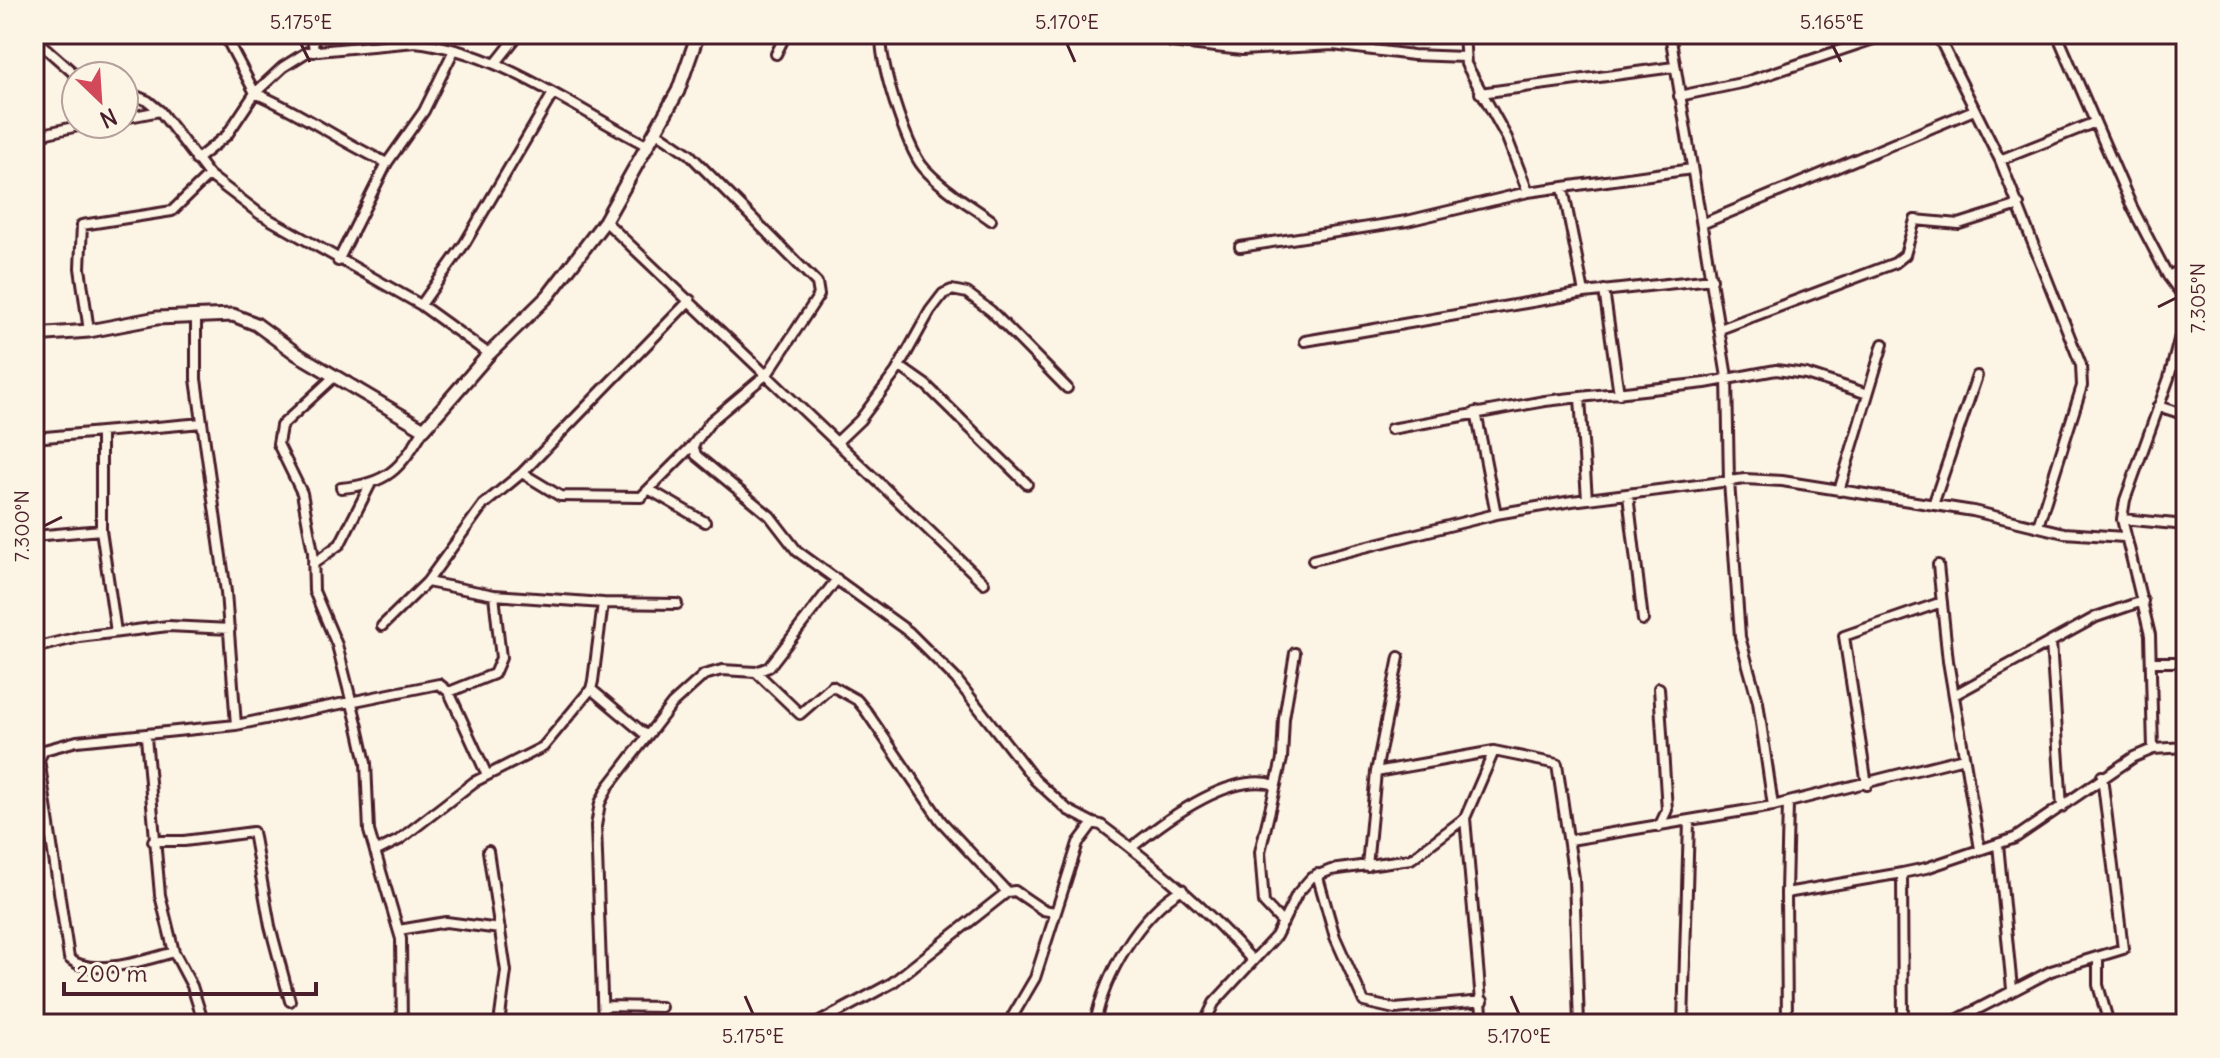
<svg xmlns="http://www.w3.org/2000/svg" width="2220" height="1058" viewBox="0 0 2220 1058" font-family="Delius,sans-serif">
<rect width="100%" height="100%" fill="#fcf5e5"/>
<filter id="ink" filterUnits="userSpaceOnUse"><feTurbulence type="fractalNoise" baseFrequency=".0125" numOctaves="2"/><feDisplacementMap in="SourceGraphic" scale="16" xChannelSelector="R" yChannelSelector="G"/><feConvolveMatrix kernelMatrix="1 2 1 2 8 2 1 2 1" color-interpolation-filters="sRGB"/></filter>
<g filter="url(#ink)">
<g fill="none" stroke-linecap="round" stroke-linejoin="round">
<defs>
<path id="minor" d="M224,34l31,59 28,-26 24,-15 108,-10c84,9 158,66 233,104
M312,34l2,18
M882,34c-5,23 25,115 41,133 18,21 46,37 68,53
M1464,34l2,30 41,74 21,54
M1670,34l57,343 2,104 11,156 18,65 15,104
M1937,34l63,126 81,205 1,21 -44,140
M2057,34l75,173 36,69 18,24
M34,38l43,38
M1171,42l71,8 91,-5 80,10 51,2
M776,54l10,-20
M496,63l23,-29
M124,91l24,10 12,10 49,64 51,39 161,91 68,49
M1480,93l194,-26
M1679,96l67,-14 142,-48
M124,118l36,-7
M34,136l53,-12
M196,160l31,-25 28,-42c46,19 86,49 132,70
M2000,160l93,-37
M1563,188l21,105
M605,221l379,362
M1704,223l270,-113
M1240,247l167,-26 121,-29 164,-23
M338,261l49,-98 37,-52 30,-61
M2168,276l18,-8
M1604,290l15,104
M421,305l44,-62 87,-148
M196,315v64l30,213 10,133
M1720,329l175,-66 10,-8 10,-35 44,4 60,-19
M89,331l-9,-63 2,-43 90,-14 37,-36
M1305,341l279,-48 128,-14
M899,366l27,19 101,99
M335,376l-54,50 -3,18 24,49 11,59 1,39 23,54 21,82 8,36 3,68 32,108 1,85
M1580,398l7,101
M2158,406l28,9
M1476,412l20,102
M1391,429l154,-28 160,-18 71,-13 30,4 62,20
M101,433v97l15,102
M34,438l168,-15
M838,441l22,-21 36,-48 34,-61 13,-17 9,-4 15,3 24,18 76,77
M693,445l3,10 74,61 27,35 112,81 47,47 79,101 33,30 25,13
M522,473l38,23 81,1 52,-52 18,-24 57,-48 51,-78 -2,-12 -128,-129 -34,-23
M341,488c47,-4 59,-19 83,-59
M650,490l55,32
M1839,491l44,-147
M1628,495l15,125
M1933,505l44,-129
M2122,519l64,6
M34,536l67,-6
M1313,560l183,-46 76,-13 173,-22 37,2 191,30 91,22 60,4
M313,564l27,-20 30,-59
M1938,565l10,96 32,188
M603,603l74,1
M382,626l45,-44 56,-77 39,-32 168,-173
M2051,642l11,165
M34,648l45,-11 89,-11 62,3
M2153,662h33
M756,672l44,42 32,-28 25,14 9,11 75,110 66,71
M591,689l56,47
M449,692l45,-18 7,-16 -7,-63
M1954,695l142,-78 47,-16
M146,737l14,158 14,57 18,34 12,38
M2153,749l-3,-114 -28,-116 3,-19 44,-122 17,-65
M1376,772l118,-21 63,13 17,114 5,146
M1867,785l-23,-149 98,-34
M1659,827l8,-17 -8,-122
M1570,840l203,-34 191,-48
M153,841h31l69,-9 17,94 20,75
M1998,844l14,145
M1131,848c33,-27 100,-78 145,-63
M488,851l18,120 -7,53
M375,852l24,-12 75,-58 69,-35 48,-58 2,-8 10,-78 -109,-8 -67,-13
M1367,866l9,-94 23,-115
M1317,874l18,63 29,65 31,7 88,-8
M1786,893l2,-90
M1283,923l-19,-20 -4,-51 22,-93 2,-41 11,-65
M399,930l47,-8 54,7
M174,952c-25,7 -84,27 -105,6l-30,-199 5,-9 33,-9 159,-16 203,-41 10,8 38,83
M2098,958v27l11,39
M605,1006l56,1
M603,1024l-7,-198 4,-23 8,-16 64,-83 32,-29 18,-5 34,2 13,-5 68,-88
M816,1024l76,-41 115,-91 8,-1 28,19 12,2
M1008,1024l27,-46 43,-135 15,-20 8,2c56,42 106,84 152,136
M1095,1024c9,-49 44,-109 87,-135
M1204,1024l10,-21 62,-67 21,-42 14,-16 20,-8 80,-11 54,-41
M1483,1024l-18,-206 29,-67
M1683,1024l6,-202
M1787,1024l-1,-131 116,-20
M1903,1024l-1,-151 24,-5 89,-30 119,-81 19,-8 33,-2
M1949,1024l102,-53 72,-22 -21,-173"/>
<path id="tertiary" d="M34,335l55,-4 68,-13 76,-3 23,9 41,30 127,75 65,-75 59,-58 57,-75 73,-130 20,-57"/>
</defs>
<use href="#minor" stroke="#4a1f2b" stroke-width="14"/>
<use href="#tertiary" stroke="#4a1f2b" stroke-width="17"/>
<use href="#minor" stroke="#fcf5e5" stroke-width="8"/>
<use href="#tertiary" stroke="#fcf5e5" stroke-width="11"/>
</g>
</g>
<path fill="none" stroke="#4a1f2b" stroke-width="3" d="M301,44l9,18M1067,44l8,18M1832,44l9,18M2158,307l18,-9M44,526l18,-9M745,996l8,18M1511,996l8,18"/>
<rect width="2220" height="1058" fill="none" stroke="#fcf5e5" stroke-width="88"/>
<g transform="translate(100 100) rotate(155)"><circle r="38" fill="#fcf5e5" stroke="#b59f9b" stroke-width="2"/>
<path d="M0-6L14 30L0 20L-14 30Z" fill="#d1495b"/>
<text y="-12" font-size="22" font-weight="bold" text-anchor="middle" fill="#4a1f2b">N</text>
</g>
<path d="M64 982v12h252v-12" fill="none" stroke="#4a1f2b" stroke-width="4"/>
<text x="76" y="982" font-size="24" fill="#4a1f2b" stroke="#fcf5e5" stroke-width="6" paint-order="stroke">200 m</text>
<rect x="44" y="44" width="2132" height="970" fill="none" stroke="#4a1f2b" stroke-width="3"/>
<g font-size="20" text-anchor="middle" fill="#4a1f2b">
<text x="301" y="29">5.175°E</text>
<text x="1067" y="29">5.170°E</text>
<text x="1832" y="29">5.165°E</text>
<text transform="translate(2198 298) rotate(-90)" y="7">7.305°N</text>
<text transform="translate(22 526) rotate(-90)" y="7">7.300°N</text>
<text x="753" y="1043">5.175°E</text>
<text x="1519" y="1043">5.170°E</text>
</g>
</svg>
